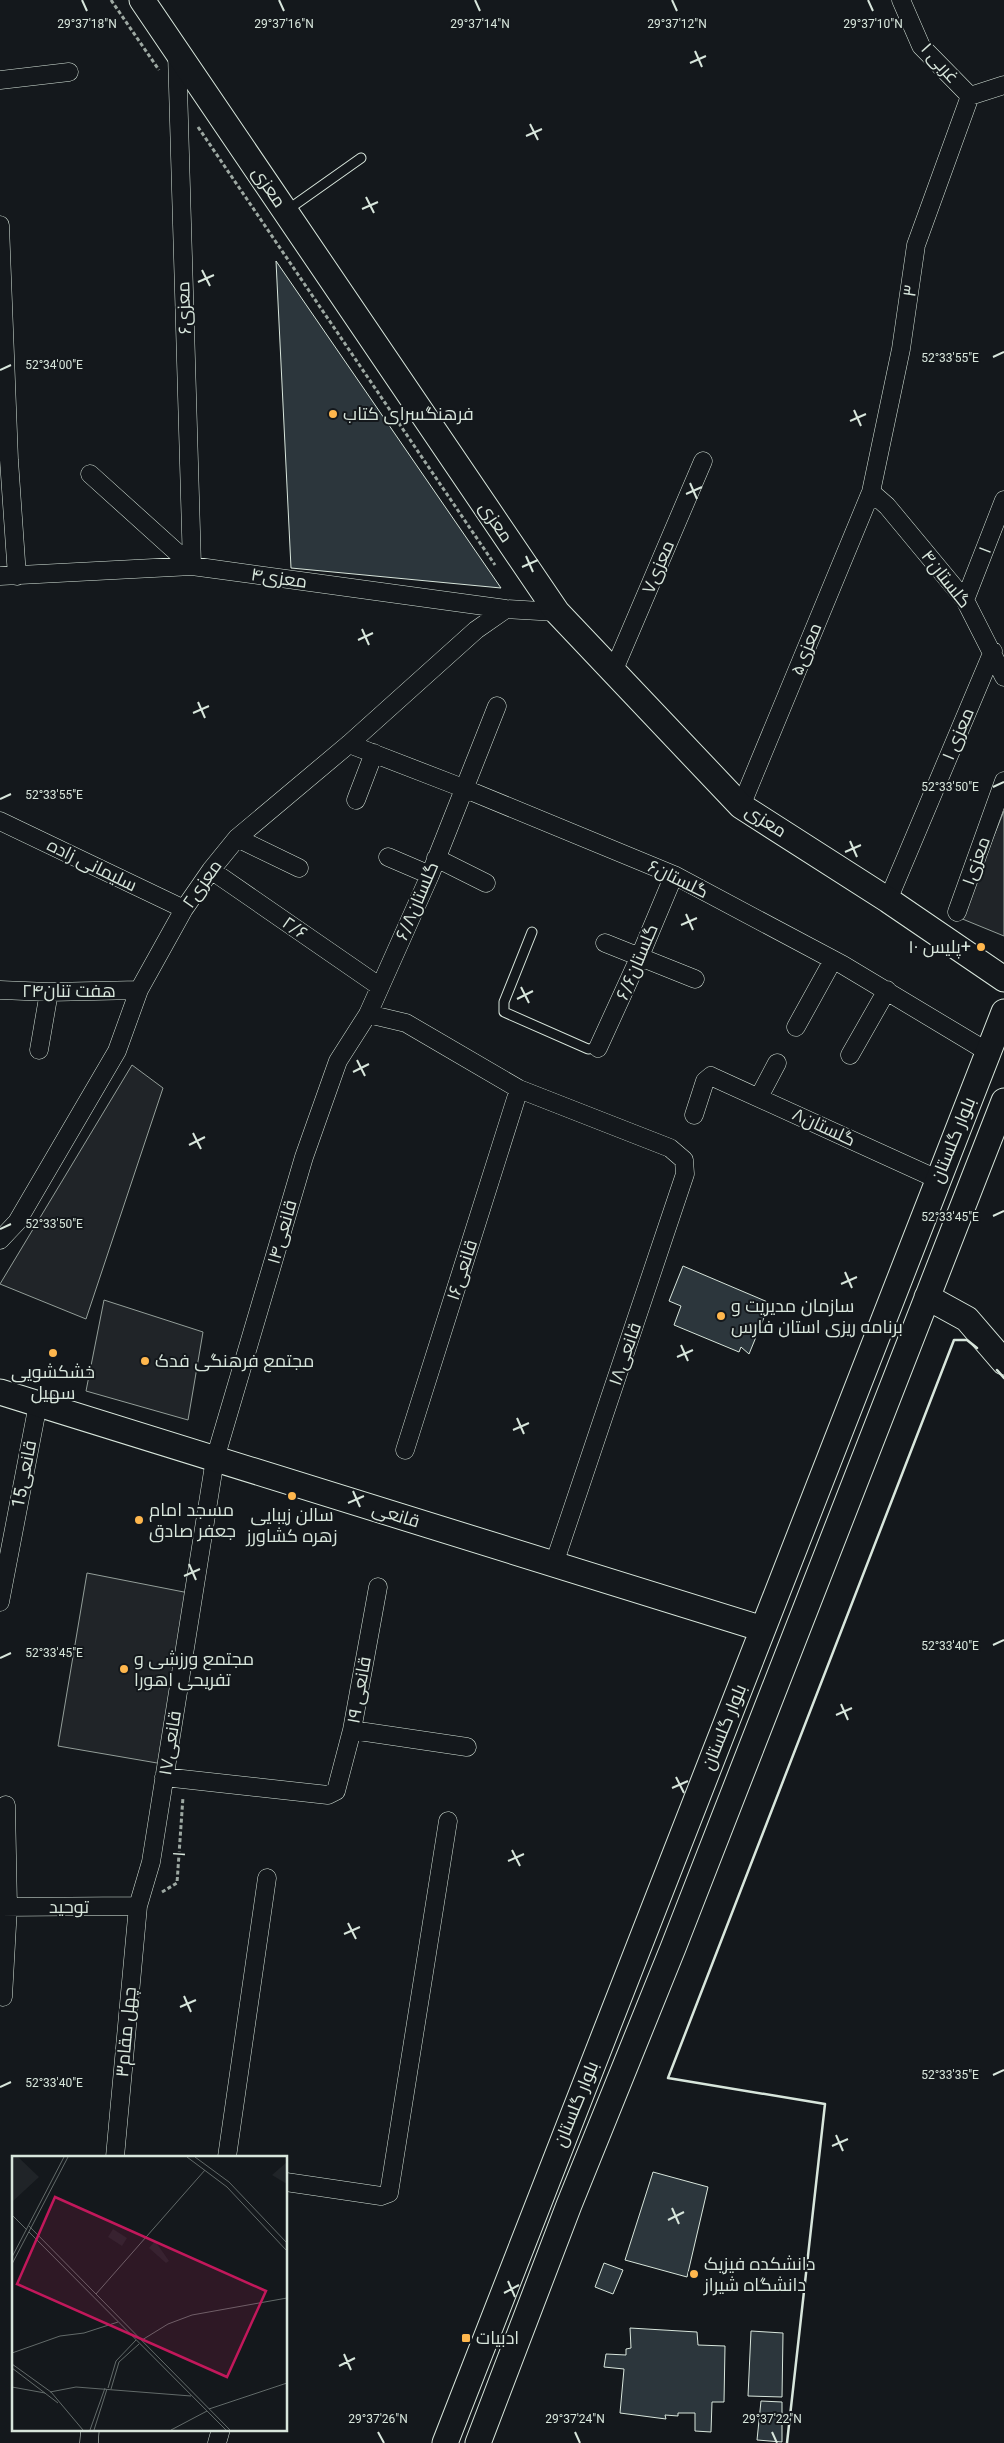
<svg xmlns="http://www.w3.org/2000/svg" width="1004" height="2443" viewBox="0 0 1004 2443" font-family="Roboto,Cairo,sans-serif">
<rect width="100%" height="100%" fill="#14181c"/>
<path fill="#202428" stroke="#939e99" d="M1004,811v125l-44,-18z
M132,1065l31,23 -77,231 -86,-35z
M104,1300l99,32 -15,88 -102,-29z
M87,1573l102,20 -26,171 -105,-18z"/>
<path fill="#2c363c" stroke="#d8e6dc" d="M276,261l225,327 -210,-20z
M683,1266l87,37 -21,51 -8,-7 -2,5 -65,-27 7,-19 -12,-5z
M653,2172l55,15 -21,90 -62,-17z
M604,2263l19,7 -10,24 -18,-7z
M630,2328l67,4 1,13 27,1 -1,56h-12l-1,30 -16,-1v-18h-17v3l-13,-1 1,4 -46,-6 4,-44 -20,-2 2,-13 20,1v-6l5,-1z
M751,2331l32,2 -1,64 -34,-1z
M761,2401l21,1v40l-25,-2z"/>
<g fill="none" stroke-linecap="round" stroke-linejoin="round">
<defs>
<path id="lane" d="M286,211l75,-53
M532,932l-28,70v10l84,37 10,-1"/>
<path id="street" d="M901,0l20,46 49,50
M177,52l15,514
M0,80l69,-8
M970,96l34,-11
M0,225l9,235 8,116
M90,474l102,92
M871,492l16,14 78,94 39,77
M0,576l192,-10 314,43 51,3
M965,600l39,-100
M613,672l90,-211
M349,744l114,44 211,87 169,90 145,87
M356,800l18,-47
M741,806l130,-314 30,-143 15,-104 54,-149
M0,821l184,88
M237,838l62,30
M388,857l42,18
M436,858l50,25
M211,870l168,116
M888,900l105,-249
M957,912l47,-131
M605,943l90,36
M0,990l49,2 90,-2
M368,1014l38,9 113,66 151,59 14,12 1,14 -131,390
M796,1027l37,-67
M598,1048l42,-92 34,-81
M39,1050l10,-58
M850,1055l37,-65
M759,1097l18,-34
M694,1115l11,-34 6,-5 4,2 222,101
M0,1240l17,-18 100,-171 22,-61 45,-81 27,-39 26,-32 112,-94 127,-114 30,-21
M405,1450l114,-361
M0,1602l38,-198
M352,1730l115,17
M164,1777l164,18 8,-4 16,-61 26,-143
M0,1907l138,-1
M3,1997l5,-90 -2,-102
M115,2157l23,-251 13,-44 64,-403 89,-302 34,-96 30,-47 62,-139 67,-169
M227,2157l40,-279
M286,2182l95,14 8,-3 59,-372
M89,2443l1,-14
M217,2443l4,-14"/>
<path id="secondary" d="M142,0l415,612 184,194 147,94 116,79
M927,1297l40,22 37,43
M0,1392l763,237
M445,2443l559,-1431
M478,2443l91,-238 104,-257 331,-847"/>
</defs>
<use href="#lane" stroke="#d8e6dc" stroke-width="11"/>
<use href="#street" stroke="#d8e6dc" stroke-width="19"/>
<use href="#secondary" stroke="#d8e6dc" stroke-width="27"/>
<path stroke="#9da8a2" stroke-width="3" stroke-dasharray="4 2.5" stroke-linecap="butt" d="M111,0l48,70
M198,127l297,438
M162,1892l15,-9 6,-86"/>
<use href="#lane" stroke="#14181c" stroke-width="9"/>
<use href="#street" stroke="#14181c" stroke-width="18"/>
<use href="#secondary" stroke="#14181c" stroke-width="25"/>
<path stroke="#d8e6dc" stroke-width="2.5" d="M997,1370l7,8
M787,2443l38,-339 -157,-26 286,-738h13l10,8"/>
</g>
<path fill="none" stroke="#d8e6dc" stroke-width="2" d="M82,0l5,11M279,0l5,11M475,0l5,11M672,0l5,11M868,0l5,11M695,51l7,16M690,63l16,-7M530,124l8,16M526,136l16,-7M366,197l8,16M362,209l16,-7M202,270l8,16M198,282l16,-7M993,357l11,-5M0,370l11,-5M854,410l7,16M850,421l16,-7M690,483l7,16M686,494l16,-7M526,556l7,16M522,567l16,-7M362,629l7,16M358,640l15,-7M198,702l7,16M193,713l16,-7M993,787l11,-5M0,799l11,-5M850,841l7,16M845,852l16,-7M686,914l7,16M681,925l16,-7M521,987l8,16M517,999l16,-8M357,1060l8,16M353,1072l16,-8M193,1133l8,16M189,1145l16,-8M993,1216l11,-5M0,1229l11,-5M845,1272l7,16M841,1284l16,-7M681,1345l7,16M677,1357l16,-7M517,1418l7,16M513,1430l16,-7M353,1491l7,16M348,1503l16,-7M189,1564l7,16M184,1576l16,-7M993,1645l11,-5M0,1658l11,-5M841,1704l7,16M836,1715l16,-7M676,1777l8,16M672,1788l16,-7M512,1850l8,16M508,1861l16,-7M348,1923l8,16M344,1934l16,-7M184,1996l7,16M180,2007l16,-7M993,2075l11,-5M0,2087l11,-5M836,2135l7,16M832,2146l16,-7M672,2208l7,16M668,2220l16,-8M508,2281l7,16M504,2293l15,-8M344,2354l7,16M339,2366l16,-8M378,2432l6,11M575,2432l5,11M772,2432l5,11"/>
<g fill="#ffb74d" stroke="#14181c" stroke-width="2">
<circle cx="333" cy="414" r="5"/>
<circle cx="981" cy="947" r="5"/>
<circle cx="721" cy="1316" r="5"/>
<circle cx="53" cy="1353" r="5"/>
<circle cx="145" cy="1361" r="5"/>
<circle cx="292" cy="1496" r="5"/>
<circle cx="139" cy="1520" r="5"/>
<circle cx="124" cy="1669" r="5"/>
<circle cx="694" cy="2274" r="5"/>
<rect x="461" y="2333" width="10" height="10" rx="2.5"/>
</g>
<g text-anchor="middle" stroke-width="4" stroke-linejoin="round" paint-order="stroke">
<g font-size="18" fill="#d8e6dc" stroke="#14181c">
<text transform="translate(940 63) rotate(48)" y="6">۱ غربی</text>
<text transform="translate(269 187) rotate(56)" y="6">معزی</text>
<text transform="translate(910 291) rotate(-82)" y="6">۳</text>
<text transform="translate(184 308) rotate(-92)" y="6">۶معزی</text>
<text transform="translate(496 522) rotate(56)" y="6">معزی</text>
<text transform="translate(985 550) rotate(-69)" y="6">۱</text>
<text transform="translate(658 567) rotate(-67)" y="6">۷معزی</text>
<text transform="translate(279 578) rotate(8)" y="6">۴معزی</text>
<text transform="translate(946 579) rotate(52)" y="6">گلستان۴</text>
<text transform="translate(806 649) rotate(-68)" y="6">۵معزی</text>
<text transform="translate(958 734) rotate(-67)" y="6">معزی ۱</text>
<text transform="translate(766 821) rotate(33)" y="6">معزی</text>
<text transform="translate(976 861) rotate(-70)" y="6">۱معزی</text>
<text transform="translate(92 865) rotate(26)" y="6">سلیمانی زاده</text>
<text transform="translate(678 879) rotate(26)" y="6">گلستان۶</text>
<text transform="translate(202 884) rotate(-55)" y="6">۲معزی</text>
<text transform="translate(417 901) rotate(-67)" y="6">۶/۸گلستان</text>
<text transform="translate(295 928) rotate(35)" y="6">۲/۶</text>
<text transform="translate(637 962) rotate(-67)" y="6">۶/۶گلستان</text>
<text x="69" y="997">هفت تنان۲۴</text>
<text transform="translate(824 1127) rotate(25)" y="6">گلستان۸</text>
<text transform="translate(953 1140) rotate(-68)" y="6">بلوار گلستان</text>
<text transform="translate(282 1232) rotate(-74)" y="6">۱۴قانعی</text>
<text transform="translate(462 1270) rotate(-72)" y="6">۱۶قانعی</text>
<text transform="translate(625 1354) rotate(-71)" y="6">۱۸قانعی</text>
<text transform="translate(24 1474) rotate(-79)" y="6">15قانعی</text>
<text transform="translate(396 1515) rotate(17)" y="6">قانعی</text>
<text transform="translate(359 1690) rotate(-80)" y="6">قانعی ۱۹</text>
<text transform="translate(724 1727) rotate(-68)" y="6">بلوار گلستان</text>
<text transform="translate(170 1743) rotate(-81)" y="6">۱۷قانعی</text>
<text transform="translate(179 1854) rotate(-86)" y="6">۱</text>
<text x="69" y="1913">توحید</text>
<text transform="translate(126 2032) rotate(-85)" y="6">چهل مقام۳</text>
<text transform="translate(576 2104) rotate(-68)" y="6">بلوار گلستان</text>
</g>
<g font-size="18" fill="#d8e6dc" stroke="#14181c" text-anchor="start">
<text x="343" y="420">فرهنگسرای کتاب</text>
<text x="971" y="953" text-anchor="end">پلیس ۱۰+</text>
<text x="731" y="1312">سازمان مدیریت و<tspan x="731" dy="21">برنامه ریزی استان فارس</tspan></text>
<text x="155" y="1367">مجتمع فرهنگی فدک</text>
<text x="53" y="1378" text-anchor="middle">خشکشویی<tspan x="53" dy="21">سهیل</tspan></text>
<text x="149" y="1516">مسجد امام<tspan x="149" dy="21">جعفر صادق</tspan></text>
<text x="292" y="1521" text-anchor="middle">سالن زیبایی<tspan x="292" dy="21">زهره کشاورز</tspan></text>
<text x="134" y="1665">مجتمع ورزشی و<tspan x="134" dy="21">تفریحی اهورا</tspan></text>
<text x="704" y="2270">دانشکده فیزیک<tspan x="704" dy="21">دانشگاه شیراز</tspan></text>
<text x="476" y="2344">ادبیات</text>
</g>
</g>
<g transform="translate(12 2156)">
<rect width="275" height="275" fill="#14181c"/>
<path d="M0,1h6l21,20 -27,25zM275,6v22l-15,-9zM101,73l14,9 -5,8 -14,-9zM143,85l14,20 -3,2 -17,-15z" fill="#202428"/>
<path fill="none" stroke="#626a69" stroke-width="1" d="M175,1l40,30 60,64M183,1l34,25 58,61M0,59l15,15M17,70l201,204M17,76l197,198M0,101l52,-100M0,108l56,-107M84,138l109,-124M130,184l26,-16 24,-9 95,-17M0,197l48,-17 24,-3 34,-11M0,208l39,28 32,38M0,212l46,35M0,231l33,6M96,232l8,-27 20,-21M99,233l8,-27 20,-18M38,236l26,-5 115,9M197,253l78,-26M78,274l15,-42M82,274l13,-41M159,274l36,-19"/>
<path fill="#c2185b" fill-opacity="0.15" stroke="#c2185b" stroke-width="2.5" d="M43,41l211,94 -39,86 -210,-93z"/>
<rect width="275" height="275" fill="none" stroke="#d8e6dc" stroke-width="2.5"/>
</g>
<g font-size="12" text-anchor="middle" fill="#d8e6dc" stroke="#14181c" stroke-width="4" stroke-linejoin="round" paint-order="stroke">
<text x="87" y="28">29°37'18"N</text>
<text x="284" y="28">29°37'16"N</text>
<text x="480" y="28">29°37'14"N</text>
<text x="677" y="28">29°37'12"N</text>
<text x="873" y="28">29°37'10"N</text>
<text x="950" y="362">52°33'55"E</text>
<text x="54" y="369">52°34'00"E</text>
<text x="950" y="791">52°33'50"E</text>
<text x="54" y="799">52°33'55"E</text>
<text x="950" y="1221">52°33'45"E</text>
<text x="54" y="1228">52°33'50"E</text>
<text x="950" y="1650">52°33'40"E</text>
<text x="54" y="1657">52°33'45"E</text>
<text x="950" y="2079">52°33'35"E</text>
<text x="54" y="2087">52°33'40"E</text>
<text x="378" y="2423">29°37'26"N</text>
<text x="575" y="2423">29°37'24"N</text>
<text x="772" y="2423">29°37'22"N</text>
</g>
</svg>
